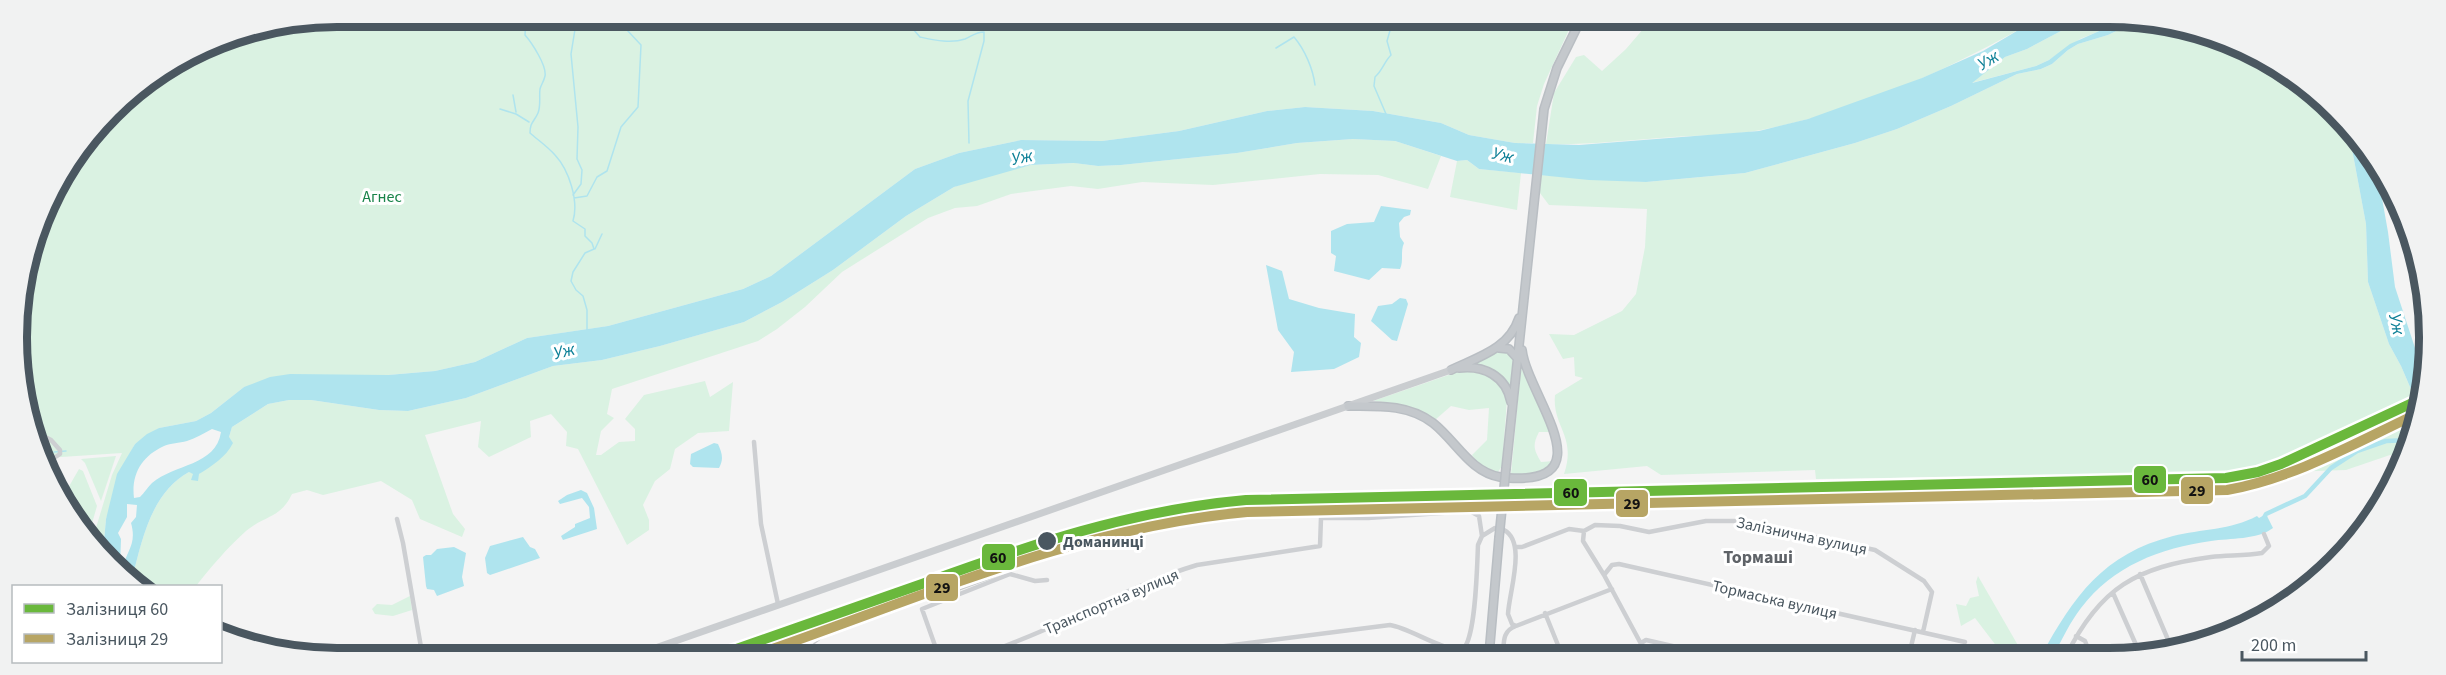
<svg xmlns="http://www.w3.org/2000/svg" width="2446" height="675" viewBox="0 0 2446 675" font-family="'Source Sans 3',sans-serif">
<rect width="100%" height="100%" fill="#f4f4f4"/>
<path fill="#daf2e2" d="M337,17l1236,4 -29,63 -7,22 -4,37h-18l-46,-8 -28,-12 -68,-12 -68,-4 -38,4 -88,20 -77,10 -81,-1 -62,13 -44,16 -144,107 -28,13 -135,37 -81,12 -52,24 -40,9 -191,16 -33,26 -15,8 -37,7 -24,16 -7,13 -22,62 -3,33 -11,-11 20,-66 10,-22 -76,5 -18,-37 -11,-105 33,-121 76,-99 89,-55z
M1650,21l382,1c-83,48 -176,90 -271,108 -33,6 -68,5 -101,8 -38,3 -75,7 -114,6l8,-51 22,-36 8,-2 18,16 24,-22z
M2078,22h43l-41,17 -31,21 -13,6 -65,17 34,-26 22,-8z
M2135,22l36,1 116,47 62,63 17,91 2,58 21,62 12,22 19,44 -16,48 -14,-3 -44,15 -59,2 -471,7 -1,-9 -154,5 -14,-9 -83,8c13,-38 -12,-47 -9,-79l28,-17 -8,-2 -1,-19 -11,2 -14,-25 25,1 48,-24 14,-17 9,-47 2,-38 -98,-4 -9,-12v-18l106,7 99,-9 110,-30 42,-14 54,-23 66,-32 24,-5 11,-5 16,-14 10,-6 30,-9z
M1353,139l42,2 46,15 -13,33 -50,-14 -58,-1 -107,11 -71,-3 -44,7 -27,-3 -60,8 -34,12 -22,2 -27,10 -86,54 -37,35 -28,22 -19,12 -146,48 -5,25 7,4 -13,13 -5,24h5l18,-13 16,-1v-12l-10,-10 19,-24 61,-14 5,16 23,-15 -4,49 -31,2 -23,16 -5,20 -15,12 -12,24 6,15v10l-22,15 -49,-96 -12,-3 1,-14 -16,-18 -21,7 1,16 -42,20 -11,-10 3,-26 -56,14 28,79 12,15 -3,8 -42,-18 -8,-19 -31,-19 -58,14 -16,-5 -15,4c-12,25 -27,21 -46,37 -19,17 -34,35 -50,55h-56l-8,-7c10,-39 19,-86 57,-107l10,2 30,-37 3,-10 36,-23 21,-4h22l68,10 29,1 58,-13 87,-32 49,-6 58,-14 84,-24 38,-20 51,-32 73,-54 48,-29 22,-8 55,-14 44,-2 23,3 23,-1 116,-12 60,-10z
M1467,160l12,9 42,4 -4,37 -67,-13 7,-36z
M1505,351l8,6 -3,32 -38,-23 -1,-3 26,-11z
M1521,368l31,64h-13c-7,13 -5,18 2,30l13,-1c-11,15 -26,15 -43,13z
M1466,369c21,5 37,8 41,31l-5,66 -4,6 -18,-6 -8,-11 15,-15 2,-32 -20,2 -18,-4 -16,14c-23,-14 -35,-17 -62,-19z
M116,456l-15,45 -16,-38 -4,-4z
M79,469l4,2 14,35 -9,31 -5,-4 -19,-38z
M1978,576l45,78 1,2h-20l-29,-38 -14,8 -5,-22 10,2 4,-8 9,-2 -3,-14z
M410,596l2,14 -19,6 -18,-2 -3,-5 5,-5 15,1z"/>
<path fill="#afe4ee" fill-rule="evenodd" d="M2032,22h46l-51,27 -22,8 -33,26 64,-17 13,-6 21,-16 36,-16 15,-6h14l-27,13 -30,9 -10,6 -16,14 -11,5 -24,5 -66,32 -54,23 -42,14 -110,30 -99,9 -57,-2 -110,-11 -12,-9 -10,1 -62,-20 -42,-2 -56,4 -60,10 -116,12 -23,1 -24,-3 -43,2 -77,22 -48,29 -73,54 -51,32 -38,20 -84,24 -58,14 -49,6 -87,32 -58,13 -29,-1 -68,-10h-22l-21,4 -36,23 -3,10 4,6c-7,14 -21,23 -34,31l-1,7 -7,-1 2,-6 -4,-2c-38,21 -47,68 -57,107l-10,-10c5,-19 15,-25 9,-46l5,-6 1,-12 -10,-1v13l-9,16 3,6 -1,29 -17,-16 3,-33 11,-45 18,-30 12,-10 12,-6 37,-7 15,-8 33,-26 26,-10 20,-3 98,1 47,-4 40,-9 52,-24 81,-12 135,-37 28,-13 144,-107 44,-16 62,-13 81,1 77,-10 88,-20 38,-4 68,4 68,12 28,12 46,8 64,2 180,-14 49,-12 114,-41 61,-27zM212,429l9,3c-5,34 -47,32 -69,51 -4,4 -8,10 -12,14l-6,1c-3,-24 8,-42 30,-52 7,-3 15,-3 23,-5 9,-3 17,-8 25,-12z
M2349,133l26,26 13,73 7,55 21,64 7,16v33l-3,10 -19,-44 -12,-22 -21,-62 -2,-58z
M1381,206l30,4 -1,5 -6,2 -5,6 1,14 4,6c-4,9 0,17 -4,26l-18,-1 -13,12 -35,-9 2,-15 -5,-3v-22l16,-7 27,-2z
M1266,265l16,6 7,28 30,9 36,6 -1,23 7,6 -2,14 -25,12 -43,3 3,-20 -16,-22z
M1400,298l6,1 2,5 -11,37 -5,-1 -21,-19 7,-15 14,-2z
M714,443l4,1c4,9 6,15 1,24l-26,-1 -3,-3 1,-10z
M581,490l6,3 7,15 3,21 -34,11 -2,-4 14,-9v-3l15,-6 -1,-11 -7,-9 -22,6 -2,-3 9,-6z
M2266,514l7,14c-16,12 -43,10 -62,13 -51,7 -98,25 -130,67 -11,14 -19,32 -28,48h-12c33,-60 62,-102 132,-120 28,-7 58,-6 84,-20l2,2z
M523,537l7,10 5,2 5,9 -50,17 -3,-2 -2,-15 5,-12z
M454,547l12,6 -4,24 2,9 -27,10 -3,-6 -7,-1 -1,-3 -3,-29 3,-2h5l6,-6z"/>
<g fill="none" stroke-linecap="round" stroke-linejoin="round">
<path stroke="#afe4ee" stroke-width="1.5" d="M526,17l-1,18c7,8 22,31 20,41 -1,5 -4,9 -5,13 -1,7 1,17 -2,24 -4,9 -8,9 -8,20 8,7 18,14 25,22 14,15 24,46 18,66l12,8v7l7,7 2,6 -9,4 -12,19 -2,9 5,9 7,6 4,14v20
M570,17l6,6
M897,18h10
M911,18l2,11 7,8c14,3 31,7 45,2 7,-3 11,-7 19,-7v9l-16,60 1,42
M1327,20h7
M1470,20v6
M984,30l8,-5 6,-6
M1276,48l18,-11c11,13 19,32 21,48
M513,95l3,17
M500,109l16,5 13,8
M1386,114l-12,-28 1,-9c8,-7 9,-15 16,-22l-4,-14 6,-21
M573,195l8,-11 1,-14 -5,-11 1,-32 -7,-73 6,-37
M574,198l13,-2 10,-19 10,-6 14,-44 17,-20 3,-62 -14,-15 -3,-13
M595,249l7,-15
M54,452l12,-1"/>
<path stroke="#afe4ee" stroke-width="4.5" d="M2264,518l2,-4 39,-18 26,-28 26,-17 29,-10 24,-1"/>
<defs>
<path id="trunk" d="M1499,348l10,1 9,10
M1459,368c25,-3 47,8 52,34
M1451,370c27,-13 58,-21 68,-52
M1348,406c30,0 60,-2 85,17 23,18 37,49 67,54
M1506,468l38,-359 13,-41 23,-47
M1509,478c98,6 18,-83 13,-128
M1489,655l10,-117"/>
</defs>
<use href="#trunk" stroke="#b9bec3" stroke-width="10"/>
<path stroke="#cdcfd2" stroke-width="4.5" d="M32,430l19,10 9,10v4l-6,4 -8,1
M754,442l7,82 17,80
M397,519l6,24 19,110
M1504,530c23,12 5,62 4,84l4,10 4,2 96,-37
M1584,531l-1,10 21,34
M1516,547h6l47,-18 15,2 11,-6 25,1 29,6 57,-11h34l135,29 49,31 8,11 -9,40
M2140,574l32,75
M2113,593l28,63
M1545,613l17,42
M2076,636l9,5 6,15
M1641,643l5,-3 66,15
M1610,653l1,2
M938,654l-16,-45 88,-35 25,7 12,-1
M986,654c23,-10 46,-18 69,-29 47,-21 92,-45 142,-60l123,-19 1,-28h47l102,-7 9,5 3,20
M1187,654l15,-5 188,-24c21,3 56,29 74,23 12,-14 13,-82 14,-103l4,-9 13,-8
M1503,655c1,-13 -1,-24 13,-29
M1647,655l-43,-80 8,-10 7,-1 346,78
M1909,655l6,-25
M2066,656c34,-69 71,-89 145,-99 17,-2 34,-1 51,-4l7,-7 -5,-12"/>
<path stroke="#cacdd0" stroke-width="7" d="M641,653l810,-283"/>
<use href="#trunk" stroke="#c4c8cc" stroke-width="7"/>
<path stroke="#c8cacc" stroke-width="1.5" d="M807,649l20,-15 32,-16 100,-28 54,-20
M796,653h1"/>
<defs>
<path id="trunk-bridge" d="M1499,538l7,-70"/>
</defs>
<use href="#trunk-bridge" stroke="#b9bec3" stroke-width="10" stroke-linecap="butt"/>
<use href="#trunk-bridge" stroke="#c4c8cc" stroke-width="7"/>
<defs>
<path id="rail-1" d="M725,653c66,-23 131,-46 197,-69 107,-39 210,-74 324,-84l980,-22 32,-6 23,-8 142,-66"/>
<path id="rail-2" d="M761,653c159,-55 317,-126 486,-141l980,-22c68,-12 130,-48 192,-77"/>
</defs>
<use href="#rail-1" stroke="#fff" stroke-width="15"/>
<use href="#rail-2" stroke="#fff" stroke-width="15"/>
<use href="#rail-1" stroke="#6ab83c" stroke-width="10"/>
<use href="#rail-2" stroke="#b7a564" stroke-width="10"/>
</g>
<circle fill="#4a5760" stroke="#fff" stroke-width="2" cx="1047" cy="541" r="10"/>
<g text-anchor="middle" stroke-width="6" stroke-linejoin="round" paint-order="stroke">
<g font-size="16" fill="#19844a" stroke="#fff">
<text x="382" y="202">Агнес</text>
</g>
<g font-size="16" fill="#4a5760" stroke="#fff">
<text transform="translate(1802 535) rotate(12)" y="6">Залізнична вулиця</text>
<text transform="translate(1775 599) rotate(13)" y="6">Тормаська вулиця</text>
<text transform="translate(1111 601) rotate(-23)" y="6">Транспортна вулиця</text>
</g>
<g font-size="16" font-weight="bold" fill="#4a5760" stroke="#fff" text-anchor="start">
<text x="1063" y="547">Доманинці</text>
</g>
<g font-size="18" font-style="italic" fill="#0e8097" stroke="#fff">
<text transform="translate(1988 60) rotate(-31)" y="6">Уж</text>
<text transform="translate(1503 155) rotate(14)" y="6">Уж</text>
<text transform="translate(1022 157) rotate(-11)" y="6">Уж</text>
<text transform="translate(2397 324) rotate(78)" y="6">Уж</text>
<text transform="translate(564 351) rotate(-14)" y="6">Уж</text>
</g>
<g font-size="18" font-weight="bold" fill="#5f6368" stroke="#fff">
<text x="1758" y="563">Тормаші</text>
</g>
</g>
<path d="M0 0H2446V675H0ZM337 27H2109A310 310 0 0 1 2419 337V338A310 310 0 0 1 2109 648H337A310 310 0 0 1 27 338V337A310 310 0 0 1 337 27Z" fill="#f1f2f2" fill-rule="evenodd"/>
<path fill="none" stroke="#4a5760" stroke-width="8" d="M337 27H2109A310 310 0 0 1 2419 337V338A310 310 0 0 1 2109 648H337A310 310 0 0 1 27 338V337A310 310 0 0 1 337 27Z"/>
<g stroke="#fff" stroke-width="2">
<rect x="2133" y="465" width="34" height="29" rx="6" fill="#6ab83c"/>
<rect x="2180" y="476" width="34" height="29" rx="6" fill="#b7a564"/>
<rect x="1553" y="478" width="35" height="29" rx="6" fill="#6ab83c"/>
<rect x="1615" y="489" width="34" height="29" rx="6" fill="#b7a564"/>
<rect x="981" y="543" width="35" height="28" rx="6" fill="#6ab83c"/>
<rect x="925" y="573" width="34" height="29" rx="6" fill="#b7a564"/>
</g>
<g font-size="16" text-anchor="middle" font-weight="bold" fill="#111">
<text x="2150" y="485">60</text>
<text x="2197" y="496">29</text>
<text x="1571" y="498">60</text>
<text x="1632" y="509">29</text>
<text x="998" y="563">60</text>
<text x="942" y="593">29</text>
</g>
<rect x="12" y="585" width="210" height="78" fill="#ffffff" stroke="#b7bcbf" stroke-width="1.5"/>
<rect x="24" y="604" width="30" height="9" fill="#6ab83c" stroke="#b7bcbf" stroke-width="1.5"/>
<text x="66" y="615" font-size="18" fill="#4a5760">Залізниця 60</text>
<rect x="24" y="634" width="30" height="9" fill="#b7a564" stroke="#b7bcbf" stroke-width="1.5"/>
<text x="66" y="645" font-size="18" fill="#4a5760">Залізниця 29</text>
<path d="M2242 651v9h124v-9" fill="none" stroke="#4a5760" stroke-width="3"/>
<text x="2251" y="651" font-size="18" fill="#4a5760" stroke="#ffffff" stroke-width="4.5" paint-order="stroke">200 m</text>
</svg>
